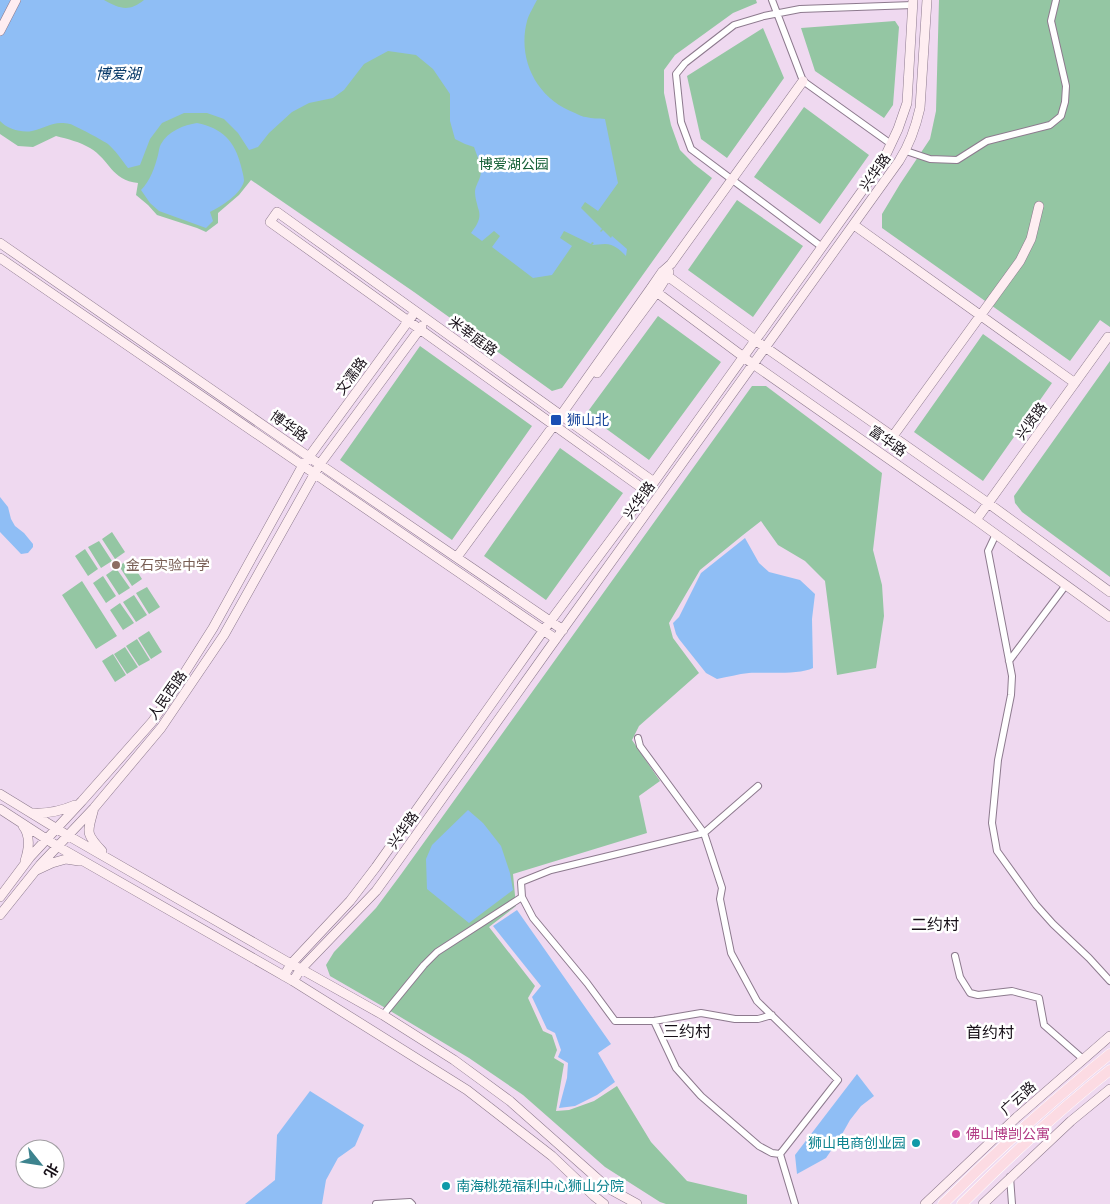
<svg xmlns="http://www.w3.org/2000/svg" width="1110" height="1204" viewBox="0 0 1110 1204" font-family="Barlow,'Noto Sans SC',sans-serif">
<rect width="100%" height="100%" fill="#efd9f0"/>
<path fill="#94c6a3" d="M0,0h756l1,3 -24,10 -58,42 -11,15v23l7,32 9,25 14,14 18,14 -150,210 -10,3 -138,-99 -163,-112 -12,15 -21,18v10l-12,9 -9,-4 -40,-13 -9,-10 -12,-10 2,-12c-27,-3 -28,-23 -48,-35 -10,-6 -22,-9 -34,-12l-23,11 -15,-1 -18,-12z
M939,0h171v327l-10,-7 -30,41 -188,-133v-14l18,-30 30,-45 6,-28z
M895,21l4,6 -6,78 -9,13 -69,-47 -14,-43z
M763,28l21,50 -57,80 -26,-19 -14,-63z
M804,107l65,48 -49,69 -66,-47z
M737,200l66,46 -50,71 -65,-47z
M658,316l63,46 -72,98 -63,-46z
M983,334l69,49 -69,98 -69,-49z
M420,346l112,80 -80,114 -112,-80z
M1110,361v216l-88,-65 -7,-9 -1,-7z
M752,386h14l116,87 -9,77 9,35 2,31 -8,52 -39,7 -12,-94 -20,-20 -27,-16 -17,-24 -18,14 -43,35 -31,53 4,15 26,35 -60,53 -7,14 28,41 -21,15 8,37 -134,41 3,32 -27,21 46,59 -7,12 15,33 9,4 5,15 -3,8 10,6 -8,47 13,-1 25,-9 23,-15 34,56 36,39 60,14v9h-81l-6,-2 -55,-35 -82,-72 -54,-37 -87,-52 -52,-30 -4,-11 8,-13 42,-44 26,-35z
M560,448l63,45 -77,107 -62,-44z
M112,532l13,20 -10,7 -13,-20z
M99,541l13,20 -11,7 -13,-21z
M85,549l13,20 -10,7 -13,-20z
M129,559l13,20 -10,7 -13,-20z
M116,568l14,20 -11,7 -13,-20z
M103,576l13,20 -10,7 -13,-20z
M82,581l35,55 -21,13 -34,-54z
M147,587l13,20 -11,7 -13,-21z
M134,595l13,20 -11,7 -13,-20z
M120,603l14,20 -11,7 -13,-20z
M149,631l13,21 -11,7 -13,-21z
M137,639l13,21 -11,6 -13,-20z
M125,647l13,20 -11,7 -13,-20z
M113,654l13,21 -11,7 -13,-21z"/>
<path fill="#8fbef5" d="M0,0h104c16,9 25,12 40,0h393c-3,6 -8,14 -10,21 -10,39 10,78 48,92 4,2 8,4 11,4 6,2 13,1 19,2l13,64 -20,28 -13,-9 -4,6 21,21 -2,2 1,1 2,-2 8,8 1,-2 15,13 -1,7c-6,-6 -12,-12 -21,-12 -5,0 -8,1 -13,1l2,-2 -2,-1 -1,2 -27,-13 -4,7 12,8 -20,29 -19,3 -41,-31 8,-11 -6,-5 -12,10 -11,-8c6,-8 11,-15 7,-25 -1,-5 -3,-10 -3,-16 0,-5 3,-9 5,-15 3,-10 -3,-21 -6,-30l-9,-3 -10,-5 -5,-18v-27l-17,-25 -17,-14 -28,-4 -24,13 -20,26 -11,8 -24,5 -17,9 -23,21 -11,14 -9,3 -11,-17 -14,-14 -17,-6h-23l-22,10 -12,16 -10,26 -12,3c-6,-8 -13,-18 -20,-24 -4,-3 -34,-19 -38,-20 -17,-4 -24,4 -38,7 -10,2 -25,-2 -32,-10z
M197,123c25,5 38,18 44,43 1,4 3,11 3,15 -3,13 -22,25 -34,31l3,9 -7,7 -47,-17 -9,-8 -9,-13c9,-9 14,-23 17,-35 1,-4 1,-8 3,-11 7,-13 23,-19 36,-21z
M0,497l8,10 3,12 4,7 9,7 9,11v3l-5,6 -7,1 -21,-22z
M745,538l14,25 10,9 31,8 15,14 -3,25 1,49c-14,7 -47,4 -64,5 -11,1 -21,4 -32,6l-11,-6 -27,-34 -3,-5 -3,-11 6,-6 22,-44z
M468,810l15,13 18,23 9,27 3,17 -44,33 -42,-34 -1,-30 6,-14z
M517,910l94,134 -13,9 17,29 -18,13 -22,11 -16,2 8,-30 1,-15 -10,-6 3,-7 -6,-17 -8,-4 -15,-32 9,-11 -48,-60z
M857,1074l17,22 -13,10 -11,14 -9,16 -15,22 -29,16 -2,-19z
M310,1091l54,34 -9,21 -17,12 -12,22 -4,24h-77l30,-24 2,-45z"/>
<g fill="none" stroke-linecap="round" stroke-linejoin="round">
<defs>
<path id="street" d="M772,0l31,81 88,63
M906,151l24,8 27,1 30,-19 63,-16 11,-9 4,-14 1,-16 -15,-65 5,-21
M822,247l-131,-98 -10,-27 -5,-48 9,-11 49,-38 30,-9 36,-7 113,-4
M996,534l-8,17 24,125 -1,19 -13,65 -6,63 5,28 39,54 17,19 36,34 21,23
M1009,661l57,-76
M638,738l2,8 64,87 54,-47
M955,956l5,21 10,16 8,2 34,-4 27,7 5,27 39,34
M383,1015l41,-50 13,-13 85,-55
M772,1015l-14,4h-23l-34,-6 -47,8h-39l-28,-38 -54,-65 -11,-21 -1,-15 30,-12 153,-37 18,55 -2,11 11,54 26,48 81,79 -58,74
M654,1021l22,47 25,28 58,50 13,7 8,1
M780,1154l15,50
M1010,1177l2,27
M376,1204l34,-2 2,2"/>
<path id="secondary" d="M0,31l16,-31
M854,225l221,158
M0,243l309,214 254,173
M0,258l556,381
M662,272l93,68 233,163 122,89
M651,288l102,76 223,156 134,97
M597,373l60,-81 10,-16 2,-4
M893,436l127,-175 11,-22 8,-33
M646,491l-376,-269 7,-10 377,270
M976,520l132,-183
M457,557l97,-132 97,-137 11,-16 9,-8 132,-183
M0,794l67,41 224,129 10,5 82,46 71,45 56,41 98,87 29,16
M94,808c-6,24 -10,24 8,43
M0,809l57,37 236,135 174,109 85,66 42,40 10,8
M32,813c16,1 29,-2 43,-8
M23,826c8,10 6,23 2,35
M37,870l15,-7 14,-4 13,2
M0,897l30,-40 52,-56 70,-79 16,-23 45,-71 90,-163 109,-149
M0,915l40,-50 54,-57 67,-80 63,-93 96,-171 102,-138
M284,976l7,-12 59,-63 26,-34 167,-236 111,-149 228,-319 16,-34 9,-26 6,-103
M293,981l8,-12 75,-78 21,-29 151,-212 351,-489c11,-17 17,-35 21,-53l7,-108
M925,1204l92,-87 93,-81
M983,1204l88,-83 39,-32"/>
<path id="primary" d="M943,1204c53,-53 109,-103 167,-150
M962,1204c47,-47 96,-93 148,-134"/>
</defs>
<use href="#street" stroke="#8d7a8e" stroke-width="8"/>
<use href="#secondary" stroke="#8d7a8e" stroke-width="10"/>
<use href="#primary" stroke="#fff" stroke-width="11"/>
<use href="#street" stroke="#fff" stroke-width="6"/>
<use href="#secondary" stroke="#feedf1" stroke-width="9"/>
<use href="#primary" stroke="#fcdbe3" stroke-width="10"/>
</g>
<rect fill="#1a4fb4" stroke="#fff" stroke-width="2" x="550" y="414" width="12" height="12" rx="2.5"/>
<circle fill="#8d6e63" stroke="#fff" stroke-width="2" cx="116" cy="565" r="5"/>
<circle fill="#d1479c" stroke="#fff" stroke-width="2" cx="956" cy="1134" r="5"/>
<g fill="#0f9aa8" stroke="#fff" stroke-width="2">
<circle cx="916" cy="1143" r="5"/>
<circle cx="446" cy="1186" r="5"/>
</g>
<g text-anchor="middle" stroke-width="5" stroke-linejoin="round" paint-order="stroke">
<g font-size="14" fill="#176138" stroke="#fff">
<text x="514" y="169">博爱湖公园</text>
</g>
<g font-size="14" fill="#171018" stroke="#fff">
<text transform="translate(875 172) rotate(-55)" y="5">兴华路</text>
<text transform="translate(473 336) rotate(36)" y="5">米莘庭路</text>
<text transform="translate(351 376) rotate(-54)" y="5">文濡路</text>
<text transform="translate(1031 421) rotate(-54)" y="5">兴贤路</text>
<text transform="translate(289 426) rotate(35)" y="5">博华路</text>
<text transform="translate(888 441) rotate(35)" y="5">富华路</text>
<text transform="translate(639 500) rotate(-54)" y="5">兴华路</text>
<text transform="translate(167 695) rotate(-55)" y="5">人民西路</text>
<text transform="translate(403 830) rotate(-55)" y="5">兴华路</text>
<text transform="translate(1018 1098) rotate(-42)" y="5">广云路</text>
</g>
<g font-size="14" fill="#164399" stroke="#fff" text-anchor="start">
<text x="567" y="425">狮山北</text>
</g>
<g font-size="14" fill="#785e54" stroke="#fff" text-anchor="start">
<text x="126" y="570">金石实验中学</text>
</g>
<g font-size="14" fill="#b23c85" stroke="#fff" text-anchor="start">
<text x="966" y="1139">佛山博剀公寓</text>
</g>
<g font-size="14" fill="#0d838f" stroke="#fff" text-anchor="end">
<text x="906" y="1148">狮山电商创业园</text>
<text x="456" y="1191" text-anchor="start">南海桃苑福利中心狮山分院</text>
</g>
<g font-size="15" font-style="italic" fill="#033666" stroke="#fff">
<text x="118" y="79">博爱湖</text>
</g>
<g font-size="16" fill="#171018" stroke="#fff">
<text x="935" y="930">二约村</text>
<text x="687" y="1037">三约村</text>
<text x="990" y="1038">首约村</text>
</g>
</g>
<g transform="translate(40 1164) rotate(120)"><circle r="24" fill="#ffffff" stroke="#a29fa3"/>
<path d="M0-4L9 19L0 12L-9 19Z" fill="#3d838e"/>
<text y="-8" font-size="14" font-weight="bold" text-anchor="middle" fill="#171018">北</text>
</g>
</svg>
